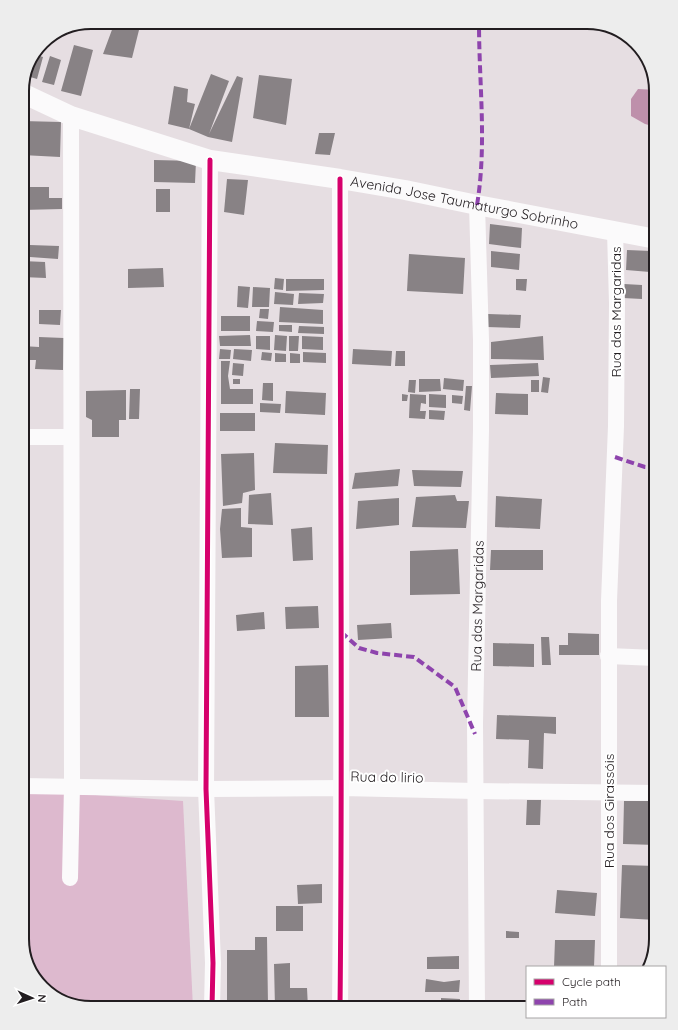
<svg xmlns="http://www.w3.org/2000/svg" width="678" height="1030" viewBox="0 0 678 1030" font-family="Quicksand,sans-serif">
<rect width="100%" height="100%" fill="#e6dee2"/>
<path fill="#ddb9ce" d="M22,790l161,11 10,207h-106l-31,-9 -25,-26 -9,-34z"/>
<path fill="#be90ab" d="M638,89l18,1v37l-11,-3 -14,-8v-17z"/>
<path fill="#888285" d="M467,23v6l-31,1v-6z
M140,26l-8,32 -29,-4 10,-27z
M74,45l19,5 -12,46 -20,-5z
M36,55l7,2 -6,22 -10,-3z
M50,56l11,4 -7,25 -12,-3z
M211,74l18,7 -20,53 28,-58 6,2 -11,64 -24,-5 -19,-8z
M259,75l33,4 -6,46 -33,-7z
M174,86l14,3 -1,13 8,2 -6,25 -21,-5z
M22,121l39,1 -1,35 -38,-2z
M319,133h16l-5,22 -15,-1z
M154,160l42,1 -1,22 -41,-1z
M227,179l21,1 -4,35 -20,-3z
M22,187h27v11h13v11l-40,1z
M156,189h14v23h-14z
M490,224l32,4 -1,20 -32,-4z
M30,245l29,1 -1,13 -28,-2z
M627,250l24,1 -1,21 -24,-2z
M491,251l29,3 -1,16 -28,-3z
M409,254l56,4 -2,36 -56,-3z
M22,261l23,1 1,16 -24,-1z
M163,268l1,19 -36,1v-19z
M275,278l9,1 -1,11 -9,-1z
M286,279h38v11l-38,1z
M516,279h11l-1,12 -10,-1z
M624,284l18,1v14l-19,-1z
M238,286l12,1 -2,21 -11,-1z
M253,287l17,1 -1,19h-17z
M275,292l19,2 -1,11 -19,-1z
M299,293l25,1 -1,9 -25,1z
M280,307l43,3v14l-44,-2z
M260,309h9l-1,10 -9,-1z
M39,310h22l-1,15 -21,-1z
M488,314l33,1 -1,13 -33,-1z
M221,316h29v15h-29z
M257,321l17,1 -1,10 -17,-1z
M279,325h13v7l-13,-1z
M299,326l25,1v7l-26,-1z
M250,335l1,11h-31l-1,-10z
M275,335l12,1 -1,15 -12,-1z
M256,336h14v14l-14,-1z
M289,336h10l-1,15h-9z
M302,336l21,1v13l-21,-1z
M543,336l1,24 -53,-1v-17z
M39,337l25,1 -1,32 -28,-1 1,-9h-14v-14l17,1z
M220,349l11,1 -1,9h-11z
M234,349l18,1 -1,11 -18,-2z
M353,349l39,2 -1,15 -39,-2z
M396,351h9v15h-10z
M262,352l10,1 -1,8 -10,-1z
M303,352l23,1v10l-23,-1z
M275,353l11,1v8h-11z
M290,353l10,1v9h-10z
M221,361h9l-2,15 2,13h23v15h-32z
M233,363l11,1 -1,12 -11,-1z
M538,363l1,13 -48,2 -1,-13z
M543,377l7,1 -2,15 -7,-1z
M444,378l20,2 -1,11 -20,-2z
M233,379h7v5h-7z
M419,379h21l1,12 -22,1z
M409,380h7l-1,13 -7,-1z
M531,380h8v12h-8z
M263,383h10v18l-11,-1z
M466,386h6l-2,25 -6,-1z
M130,389h10l-1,30h-10z
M126,390v30h-7v17h-27v-17l-6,-3v-26z
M286,391l40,2 -1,22 -40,-2z
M496,393l32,1v21l-33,-1z
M402,394l6,1 -1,6h-5z
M410,394l16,1v9l-5,-1 -1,8h6l-1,8 -16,-1z
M429,394l17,1v13l-17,-1z
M452,395l11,1 -1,8 -10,-1z
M260,403l21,1 -1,9 -20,-1z
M429,410l16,1 -1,9 -15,-1z
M220,413h35v18h-35z
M275,443l53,2 -1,29 -54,-1z
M254,453l1,37 -12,3 -1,10 -19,3 -2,-52z
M400,469l-2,17 -46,3 3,-16z
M412,470l51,1 -2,16 -47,-1z
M271,493l2,32 -25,-1 1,-29z
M455,495l2,6h12l-3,27 -54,-1 4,-30z
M496,496l46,3 -2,30 -45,-2z
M399,498v27l-43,4 2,-28z
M241,508v19l11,1v29l-30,1 -2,-29 2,-20z
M312,527l1,33 -20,1 -2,-32z
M458,549l2,45 -50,1v-44z
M491,550h52v20h-53z
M318,606l1,22 -33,1 -1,-22z
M264,612l1,17 -28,2 -1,-16z
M391,623l1,15 -34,2 -1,-15z
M568,633l31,1v21h-40v-10h9z
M541,637h8l2,28h-9z
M493,643l41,1v23l-41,-1z
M328,665l1,52h-34v-51z
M497,715l59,2v17l-12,-1 -1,36 -15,-1 1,-28 -33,-1z
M527,800h14l-1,25h-14z
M624,801h32v44l-33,-1z
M622,865l34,1v54l-36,-2z
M322,884v19l-24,1 -1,-19z
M557,890l40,3 -2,23 -40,-3z
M276,906h27v25h-27z
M506,931l13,1v6h-13z
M255,937h12l1,68h-41v-55h28z
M555,940h40l-1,27h-40z
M459,956v13h-32v-12z
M290,963v25h17l1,20h-33l-1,-44z
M426,979l18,3 16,-2 -1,12h-34z
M441,998l19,1 -1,9h-18z"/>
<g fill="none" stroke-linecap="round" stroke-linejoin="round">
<g stroke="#fbfafb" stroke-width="16">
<path d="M210,160l-4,629 7,174 -1,45"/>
<path d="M340,179c0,276 3,553 0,829"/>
<path d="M22,437h49"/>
<path d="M608,656l48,2"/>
<path d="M22,786l184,3 136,-1 134,3 180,2"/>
<path d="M70,878l2,-92 -1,-670"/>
<path d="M609,967v-366l7,-175 1,-123 -2,-72"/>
<path id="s1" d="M477,1008l-2,-285 6,-293v-90l-4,-135"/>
</g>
<path stroke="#fbfafb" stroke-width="20" id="s2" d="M22,93l49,23 139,44 130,19 65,11 72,15 179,34"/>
<path stroke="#8e44ad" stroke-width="4" stroke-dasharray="8 4" stroke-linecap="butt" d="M477,205c10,-60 2,-121 2,-182
M615,457l30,10 11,1
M341,632l18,16 18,5 37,4 41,30 20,47"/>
<defs>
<path id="cycleway" d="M210,160l-4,629 7,174 -1,45
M340,179c0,276 3,553 0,829"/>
</defs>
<use href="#cycleway" stroke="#fff" stroke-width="8"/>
<use href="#cycleway" stroke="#d6006c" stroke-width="5"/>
</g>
<g text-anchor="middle" stroke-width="4" stroke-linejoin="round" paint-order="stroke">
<g font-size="14" fill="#221d20" stroke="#fff">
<text dy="5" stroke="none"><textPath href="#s2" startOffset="458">Avenida Jose Taumaturgo Sobrinho</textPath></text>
<text transform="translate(616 312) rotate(-90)" y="5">Rua das Margaridas</text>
<text dy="5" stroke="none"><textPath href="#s1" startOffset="402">Rua das Margaridas</textPath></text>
<text transform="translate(387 777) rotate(1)" y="5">Rua do lirio</text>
<text transform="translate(609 811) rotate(-90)" y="5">Rua dos Girassóis</text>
</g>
</g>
<path d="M0 0H678V1030H0ZM91 29H587A62 62 0 0 1 649 91V939A62 62 0 0 1 587 1001H91A62 62 0 0 1 29 939V91A62 62 0 0 1 91 29Z" fill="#ededed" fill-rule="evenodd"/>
<path fill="none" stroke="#221d20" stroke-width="2" d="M91 29H587A62 62 0 0 1 649 91V939A62 62 0 0 1 587 1001H91A62 62 0 0 1 29 939V91A62 62 0 0 1 91 29Z"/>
<rect x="526" y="966" width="140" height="52" fill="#ffffff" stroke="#a7a5a6"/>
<rect x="534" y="979" width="20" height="6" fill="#d6006c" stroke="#a7a5a6"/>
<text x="562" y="986" font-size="12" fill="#221d20">Cycle path</text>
<rect x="534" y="999" width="20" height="6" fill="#8e44ad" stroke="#a7a5a6"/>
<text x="562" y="1006" font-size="12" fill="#221d20">Path</text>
<g transform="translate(32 998) rotate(93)" stroke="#ffffff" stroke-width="3" paint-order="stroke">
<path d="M0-3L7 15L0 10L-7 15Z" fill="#221d20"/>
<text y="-6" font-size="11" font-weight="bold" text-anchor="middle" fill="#221d20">N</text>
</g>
</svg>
